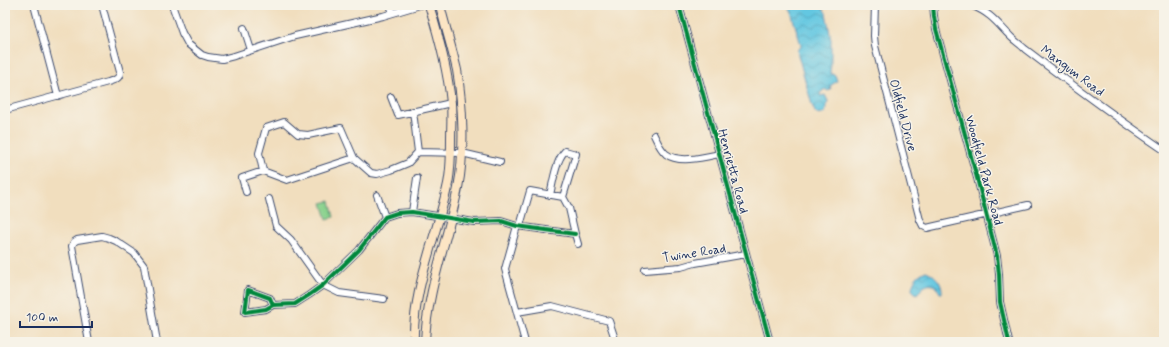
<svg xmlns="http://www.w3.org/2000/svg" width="1169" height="347" viewBox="0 0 1169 347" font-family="Mynerve,sans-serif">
<defs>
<pattern id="water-waves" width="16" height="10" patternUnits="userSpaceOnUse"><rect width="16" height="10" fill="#64c7e1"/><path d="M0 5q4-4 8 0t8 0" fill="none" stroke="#52a2ba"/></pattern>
</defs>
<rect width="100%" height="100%" fill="#f7f3e8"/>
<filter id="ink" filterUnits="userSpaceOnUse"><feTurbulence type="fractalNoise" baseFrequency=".025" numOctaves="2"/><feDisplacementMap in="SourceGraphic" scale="8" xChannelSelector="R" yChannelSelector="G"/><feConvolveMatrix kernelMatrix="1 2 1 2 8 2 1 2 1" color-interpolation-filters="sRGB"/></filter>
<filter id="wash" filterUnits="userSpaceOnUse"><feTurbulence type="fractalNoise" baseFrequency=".012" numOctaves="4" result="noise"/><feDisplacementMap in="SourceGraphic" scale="16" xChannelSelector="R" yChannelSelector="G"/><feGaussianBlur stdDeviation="0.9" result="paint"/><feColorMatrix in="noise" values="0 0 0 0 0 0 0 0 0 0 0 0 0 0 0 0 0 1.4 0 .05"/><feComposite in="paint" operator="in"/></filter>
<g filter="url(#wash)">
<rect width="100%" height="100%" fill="#f1debe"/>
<path fill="#8ad28d" stroke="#528076" d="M330,201l4,16 -7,2 -5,-16z"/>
<path fill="url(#water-waves)" stroke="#407ba0" d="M787,5h34l5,8 5,26v25l-1,8 1,2 4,1 2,6 -7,5 1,3 -3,2 -3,-2 -5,4v3l5,-1 3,6 -3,11 -2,2 -5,1 -3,-3 -3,-7 -14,-50 -1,-5 4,-3v-2l-10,-33z
M926,271c9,3 17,13 16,22h-2l-4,-7c-9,-4 -13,1 -19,8l-2,-1 -3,-3c0,-9 6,-16 14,-19z"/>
</g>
<g filter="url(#ink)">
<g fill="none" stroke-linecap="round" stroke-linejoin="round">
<defs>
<path id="minor" d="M34,5l24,91
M172,5l10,28 6,11 14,11 6,2 14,2 12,-3 61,-20 88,-20 37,-11
M390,5l3,8
M679,5l91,337
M875,5l-1,31 1,10 45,174 3,6 4,2 4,-1 97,-22
M933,5l1,11 2,13 41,149 20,78 2,18 1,28 9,40
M971,5c21,9 25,17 40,32 4,4 10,8 14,12 46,35 92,69 139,101
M244,28l7,22
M391,97l7,18 53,-12
M5,110l103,-28c6,-2 12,-3 12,-10l-18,-67
M413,111l5,41
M654,135c3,6 6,14 12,19 13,10 39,3 53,0
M263,171l-4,-18 7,-25 18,-6 14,12 10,1 33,-7 13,30 17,15 6,1 14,-4 17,-7 10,-11 44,1 38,9
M263,171l24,9 67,-22
M246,192l-4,-14 21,-7
M377,195l8,22
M550,195c3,-13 6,-35 15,-44l11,3 -13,43 6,11 6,26 3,10
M269,199l7,27 15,14 32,45 16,8 45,6
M412,212l5,-34
M517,226l-12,43 20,73
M520,226l10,-35 33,6
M645,270l36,-3 14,-4 51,-9
M273,305l-7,4 -21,3 3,-22 22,8 3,7 22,-1 14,-9 14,-10 36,-35 26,-33 12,-4 15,-1 62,10 27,-1 16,5 58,8
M517,312l35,-6 57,15 7,21
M89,342l-17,-96 2,-4 3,-2 25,-4 7,2 7,3 18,12 10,13 13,76"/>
<path id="secondary" d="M414,342c-2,-52 22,-104 33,-154 4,-15 4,-33 4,-48 0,-13 1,-25 0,-37 -3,-31 -13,-69 -22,-98
M425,342c2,-53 23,-103 33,-154 7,-35 5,-84 -1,-118 -5,-22 -12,-44 -17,-65"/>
</defs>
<use href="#minor" stroke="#3b496c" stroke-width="8"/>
<use href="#secondary" stroke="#3b496c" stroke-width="10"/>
<use href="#minor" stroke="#fff" stroke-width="6"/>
<use href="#secondary" stroke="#fce5c4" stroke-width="8"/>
<defs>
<path id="cycleway" d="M679,5l91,337
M933,5l1,11 2,13 41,149 20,78 2,18 1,28 9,40
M273,305l-7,4 -21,3 3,-22 22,8 3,7 22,-1 14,-9 14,-10 36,-35 26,-33 12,-4 15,-1 62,10 27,-1 16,5 58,8"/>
</defs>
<use href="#cycleway" stroke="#f7f3e8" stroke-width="6"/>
<use href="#cycleway" stroke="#00873e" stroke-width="4"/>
</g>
</g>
<g text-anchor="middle" stroke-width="3" stroke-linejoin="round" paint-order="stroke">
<g font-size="13" fill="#1b2f5e" stroke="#f7f3e8">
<text transform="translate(1073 70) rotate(37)" y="5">Mangum Road</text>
<text transform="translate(904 115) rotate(75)" y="5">Oldfield Drive</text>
<text transform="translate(985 170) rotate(75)" y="5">Woodfield Park Road</text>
<text transform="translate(734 171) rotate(75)" y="5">Henrietta Road</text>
<text transform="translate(694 252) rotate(-9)" y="5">Twine Road</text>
</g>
</g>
<rect width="1169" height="347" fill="none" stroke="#f7f3e8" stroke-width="20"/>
<path d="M20 321v6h72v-6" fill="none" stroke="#1b2f5e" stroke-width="2"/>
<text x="26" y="321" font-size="12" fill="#1b2f5e" stroke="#f7f3e8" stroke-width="3" paint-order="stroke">100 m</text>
</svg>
